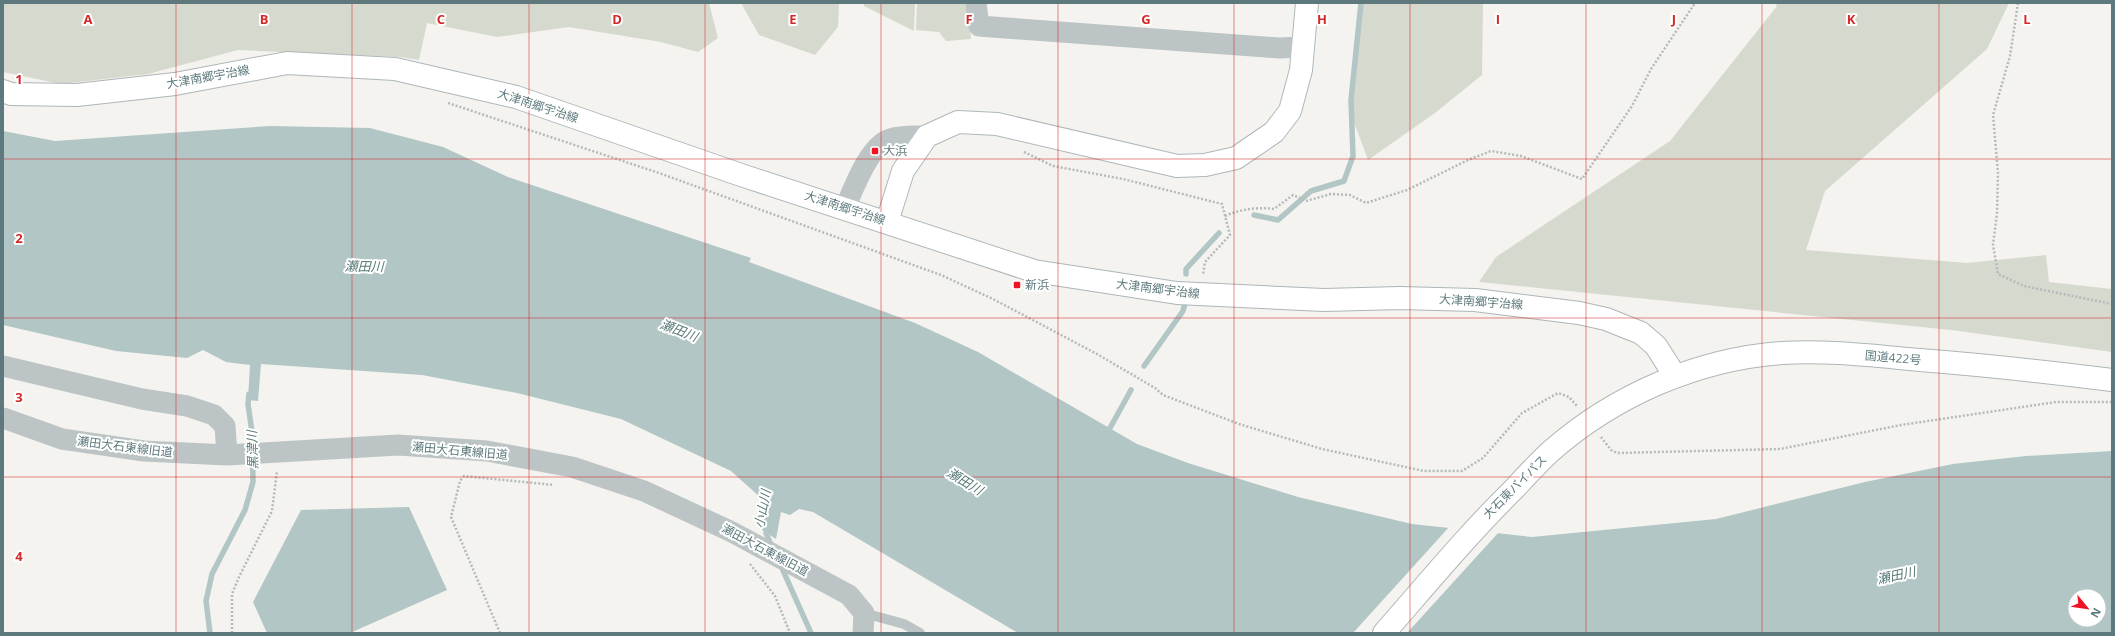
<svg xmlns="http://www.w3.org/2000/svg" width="2115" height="636" viewBox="0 0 2115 636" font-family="'Open Sans','Noto Sans JP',sans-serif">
<rect width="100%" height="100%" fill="#f4f3ef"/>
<path fill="#d6d9ce" d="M3,3h706l9,35 -20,14 -37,-10 -92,-15 -72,10 -70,-14 -8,37 -18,-3 -163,-7 -90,24 -87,10 -58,-12z
M741,3h98l-1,24 -23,28 -56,-20z
M864,3h51l-1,28 -50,-25z
M917,3h51l3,36 -25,2 -7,-9 -23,-2z
M1362,3h121l-1,72 -47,38 -67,47 -16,-43z
M1775,3h234l-22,46 -162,142 -19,59 161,13 79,-8 3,27 63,7v63l-161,-22 -472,-48 17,-25 174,-116 107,-135z"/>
<path fill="#b1c6c5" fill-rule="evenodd" d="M270,126l100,2 73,19 65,30 243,81 -2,4 166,61 63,29 159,92 51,19 110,34 114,27 120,13 184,-18 149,-37 88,-18 73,-8 86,-5v182h-1094l-205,-121 -14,-3 -9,6 -9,-3 -5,27 -17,-11 1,-31 -29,-26 -110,-52 -104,-26 -95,-18 -161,-11 -3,37 -10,-1 2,-35 -24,-3 -23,-12 -16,8 -71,-7 -113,-26v-194l52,10zM2075,596h24v24h-24z
M409,507l38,83 -97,43h-83l-14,-31 48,-92z"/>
<path fill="#f4f3ef" d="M1450,526l49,6 -92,101h-54z"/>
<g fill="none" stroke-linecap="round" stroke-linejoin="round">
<path stroke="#b1c6c5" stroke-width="5.5" d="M1254,215l24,5 33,-29 33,-10 9,-25 -2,-56 10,-97
M1186,274v-5l33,-36
M1144,366l39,-55 2,-8
M1105,432l5,-4 21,-38
M768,527l-2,6 5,12
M781,566l30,67
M210,633l-4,-32 6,-27 33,-64 8,-28 -1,-50 -4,-28 1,-10"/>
<defs>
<path id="secondary" d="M887,222l16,-51 24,-35 31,-14 39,2 180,42 28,-1 31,-7 38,-26 16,-21 11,-41 6,-67"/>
<path id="primary" d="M3,91l8,3 66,1 98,-11 112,-21 108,6 121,28 225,78 293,96 143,22 147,7 76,-2 75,2 104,13 27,6 35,14 15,13 19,30"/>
<path id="highway" d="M1384,633c43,-49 85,-100 132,-146 11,-12 23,-25 35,-36 64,-56 147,-92 231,-98 46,-3 93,3 138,7 64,5 128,12 192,20"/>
</defs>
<use href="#secondary" stroke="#aeb8ba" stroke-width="24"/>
<use href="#primary" stroke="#adb6b8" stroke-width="24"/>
<use href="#highway" stroke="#afb6b7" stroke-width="24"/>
<path stroke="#b4babb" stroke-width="2.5" stroke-dasharray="2 2" stroke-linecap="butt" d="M2018,3l-8,53 -17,59 5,58 -1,40 -4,32 5,29 26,12 88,18
M448,103l211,70 282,102 52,24 104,55 58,34 8,7 76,29 83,25 102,22h38l21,-13 39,-45 36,-20 11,4 8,9
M1024,152l29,14 70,13 99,25 8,31 -25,27 -2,13
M1225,216c16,-7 32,-9 49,-7l19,-14 13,6 25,-7 19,1 16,8 41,-13 61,-30 23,-9 30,5 61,23 50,-73 19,-37 44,-66
M1601,437l10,13 6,3 163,-4 121,-24 155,-23h56
M750,564l25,32 15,37
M232,633v-39l7,-17 33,-66 5,-40
M500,633l-49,-116 9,-36 4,-5 90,9"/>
<path stroke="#bcc4c5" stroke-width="10" d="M864,613l40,11 16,9"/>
<path stroke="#bcc4c5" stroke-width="21" d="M976,3l3,23 300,22 24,-1
M845,208c8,-18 24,-63 45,-69 11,-4 25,-3 37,-3
M3,366l139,33 45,7 27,9 11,11 2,29
M3,418l59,21 82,12 83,4 171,-10 89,6 85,16 72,24 88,41 117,63 15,18 -1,20"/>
<use href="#secondary" stroke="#fff" stroke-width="22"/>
<use href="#primary" stroke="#fff" stroke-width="22"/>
<use href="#highway" stroke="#fff" stroke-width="22"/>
</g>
<path fill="none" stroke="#d62828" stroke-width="1" stroke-opacity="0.55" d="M176,3v630M352,3v630M529,3v630M705,3v630M881,3v630M1058,3v630M1234,3v630M1410,3v630M1586,3v630M1762,3v630M1939,3v630M3,159h2109M3,318h2109M3,477h2109"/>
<g fill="#f01325" stroke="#fff" stroke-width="1.5">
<rect x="871" y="147" width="8" height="8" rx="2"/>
<rect x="1013" y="281" width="8" height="8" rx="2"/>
</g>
<g text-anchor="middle" stroke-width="4" stroke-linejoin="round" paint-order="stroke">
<g font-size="12" fill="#5d797d" stroke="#fff">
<text transform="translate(208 77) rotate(-10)" y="4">大津南郷宇治線</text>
<text transform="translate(538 106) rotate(18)" y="4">大津南郷宇治線</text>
<text transform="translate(845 208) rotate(18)" y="4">大津南郷宇治線</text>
<text transform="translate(1158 289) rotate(7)" y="4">大津南郷宇治線</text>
<text transform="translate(1481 302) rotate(4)" y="4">大津南郷宇治線</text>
<text transform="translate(1893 358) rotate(5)" y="4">国道422号</text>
<text transform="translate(125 447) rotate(7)" y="4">瀬田大石東線旧道</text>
<text transform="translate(460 451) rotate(5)" y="4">瀬田大石東線旧道</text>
<text transform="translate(1515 487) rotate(-45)" y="4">大石東バイパス</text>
<text transform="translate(765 550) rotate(28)" y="4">瀬田大石東線旧道</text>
</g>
<g font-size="12" fill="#5d797d" stroke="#fff" text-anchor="start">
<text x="883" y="155">大浜</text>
<text x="1025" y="289">新浜</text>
</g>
<g font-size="13" font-style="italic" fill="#587a78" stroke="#fff">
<text transform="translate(364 266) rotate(1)" y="5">瀬田川</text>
<text transform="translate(679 330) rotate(21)" y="5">瀬田川</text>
<text transform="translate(252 450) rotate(-92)" y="5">黒津川</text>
<text transform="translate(965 481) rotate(31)" y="5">瀬田川</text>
<text transform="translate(762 509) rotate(-79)" y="5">小山川</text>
<text transform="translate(1896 575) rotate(-12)" y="5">瀬田川</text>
</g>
</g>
<g font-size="13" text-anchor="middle" font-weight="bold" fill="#d62828" stroke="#fff" stroke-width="4" stroke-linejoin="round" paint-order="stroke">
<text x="88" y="24">A</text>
<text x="264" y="24">B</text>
<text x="441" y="24">C</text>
<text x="617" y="24">D</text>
<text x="793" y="24">E</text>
<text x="969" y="24">F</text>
<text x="1146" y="24">G</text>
<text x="1322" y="24">H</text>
<text x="1498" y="24">I</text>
<text x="1674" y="24">J</text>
<text x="1851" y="24">K</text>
<text x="2027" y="24">L</text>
<text x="19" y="84">1</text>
<text x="19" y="243">2</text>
<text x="19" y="402">3</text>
<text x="19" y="561">4</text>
</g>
<rect width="2115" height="636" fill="none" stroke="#5d797d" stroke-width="8"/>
<g transform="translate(2087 608) rotate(119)"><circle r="19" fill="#ffffff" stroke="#bec9cb"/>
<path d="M0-3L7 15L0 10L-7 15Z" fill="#f01325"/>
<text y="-6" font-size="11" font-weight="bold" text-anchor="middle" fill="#5d797d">N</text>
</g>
</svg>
